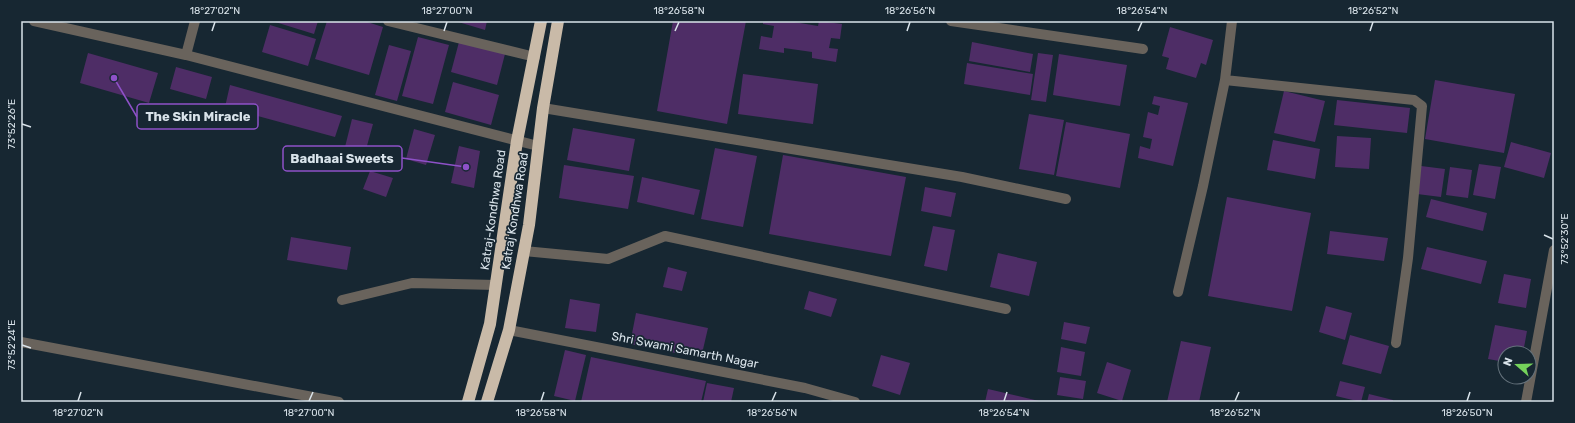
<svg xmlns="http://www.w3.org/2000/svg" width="1575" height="423" viewBox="0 0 1575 423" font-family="Rubik,sans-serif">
<rect width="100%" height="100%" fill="#172732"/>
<path fill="#4e2d66" d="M272,21h46l-4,13z
M327,21h37l19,6 -14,48 -54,-16z
M455,21h32l-2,9z
M673,21h73l-19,103 -70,-13z
M763,21h25l30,5 1,-5 23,3 -2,15 -9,-1 -2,10 9,1 -2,13 -24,-4v-6l-28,-4v5l-25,-4 2,-13 11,2 2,-12 -11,-2z
M270,25l46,14 -8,27 -46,-14z
M1170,27l43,13 -7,25 -5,-2 -5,15 -30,-9 3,-11 -7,-2z
M418,37l31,8 -16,59 -31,-8z
M459,42l46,12 -8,31 -46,-13z
M972,42l61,12 -3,18 -61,-11z
M389,45l22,6 -14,50 -22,-6z
M88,53l70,20 -9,30 -69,-20z
M1038,53l15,2 -7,47 -15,-2z
M1059,54l68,11 -7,41 -67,-11z
M967,63l66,11 -3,21 -66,-11z
M176,67l36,10 -6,22 -36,-10z
M743,74l75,10 -5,40 -75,-10z
M1435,80l80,14 -11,59 -79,-14z
M453,82l46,13 -8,30 -46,-13z
M230,85l112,31 -7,21 -110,-30z
M1284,91l41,10 -10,41 -41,-9z
M1154,96l34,7 -15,63 -35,-8 2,-12 10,3 2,-10 -9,-2 5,-25 10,3 2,-9 -8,-2z
M1337,100l73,8 -3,25 -73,-8z
M1029,114l35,6 -10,55 -35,-6z
M352,119l21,5 -8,29 -20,-6z
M1066,122l64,12 -10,54 -64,-12z
M573,128l62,11 -6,32 -62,-11z
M414,129l21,6 -9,30 -20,-6z
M1337,136l34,2 -2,31 -34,-2z
M1273,140l47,9 -5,30 -48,-9z
M1511,142l40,11 -7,25 -40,-11z
M459,146l21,5 -6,37 -23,-5z
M715,148l42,8 -14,71 -42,-8z
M783,155l123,22 -15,79 -122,-22z
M1479,164l22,3 -6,32 -22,-4z
M564,165l70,11 -6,33 -69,-11z
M1421,166l24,3 -4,28 -24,-3z
M1450,167l22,3 -4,28 -22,-3z
M370,171l23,7 -7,19 -23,-8z
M642,177l58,13 -6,25 -57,-13z
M925,187l31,6 -5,24 -30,-6z
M1227,197l84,16 -19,98 -84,-15z
M1431,199l56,14 -4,18 -57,-14z
M933,226l22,4 -8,41 -23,-5z
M1330,231l58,7 -4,23 -57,-7z
M291,237l60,10 -4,23 -60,-10z
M1427,247l60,14 -6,23 -60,-15z
M998,253l39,9 -8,34 -39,-9z
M668,267l19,5 -5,19 -19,-4z
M1504,274l27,5 -5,29 -28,-5z
M809,291l28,8 -6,18 -27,-8z
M570,299l30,5 -4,28 -31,-4z
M1326,306l26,7 -7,27 -26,-8z
M636,313l72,15 -7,30 -71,-14z
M1064,322l26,5 -4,17 -25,-5z
M1495,325l32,6 -4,22h-18v9l-17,-3z
M1350,335l39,11 -8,28 -39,-10z
M1181,341l30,6 -12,55h-32z
M1061,347l24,5 -4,24 -24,-4z
M565,350l21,5 -11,46 -21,-5z
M881,355l29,8 -10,32 -28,-9z
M591,357l115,24 -5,21h-120z
M1107,362l24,8 -9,31 -25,-8z
M1060,377l26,4 -3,18 -26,-4z
M1340,381l25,6 -4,15 -25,-6z
M707,383l27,5 -3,14h-28z
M988,389l51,12v1h-54z
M1369,394l24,6v2h-26z"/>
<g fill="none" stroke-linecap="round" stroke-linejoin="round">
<path stroke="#69635c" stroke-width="10" d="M34,21l152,34 352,91
M388,21l147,36
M951,21l192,28
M186,55l9,-34
M1225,80l189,20 8,6 -14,152 -12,85
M543,108l419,69 104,22
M524,251l84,8 57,-23 341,73
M1178,292l25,-106 22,-106 7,-59
M342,300l70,-17 84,2
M509,330l296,58 50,14
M21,342l318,60
M1526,402l28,-152"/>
<path stroke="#c9baa8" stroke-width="12" d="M468,402l22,-78 27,-183 24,-120
M487,402l22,-72 20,-105 14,-117 15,-87"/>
</g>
<path fill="none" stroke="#d9e3ea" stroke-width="1.5" d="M212,31l3,-9M444,31l3,-9M675,31l4,-9M907,31l3,-9M1138,31l4,-9M1370,31l3,-9M22,124l9,3M1544,235l9,4M22,345l9,3M78,401l3,-9M309,401l4,-9M541,401l3,-9M772,401l4,-9M1004,401l3,-9M1235,401l4,-9M1467,401l3,-9"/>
<g text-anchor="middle" stroke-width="3.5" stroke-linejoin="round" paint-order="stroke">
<g font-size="12" fill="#d9e3ea" stroke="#172732">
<text transform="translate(493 210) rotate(-82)" y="4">Katraj-Kondhwa Road</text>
<text transform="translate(515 211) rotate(-81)" y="4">Katraj Kondhwa Road</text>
<text transform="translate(685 350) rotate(11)" y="4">Shri Swami Samarth Nagar</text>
</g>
</g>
<path fill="none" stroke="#8e51c8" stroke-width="1.5" d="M114 78L137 117M466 167L402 158"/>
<g fill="#8e51c8" stroke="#172732" stroke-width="1.5">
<circle cx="114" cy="78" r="4"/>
<circle cx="466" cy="167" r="4"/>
</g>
<g fill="#172732" stroke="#8e51c8" stroke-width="1.5">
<rect x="137" y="104" width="121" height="25" rx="4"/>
<rect x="283" y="146" width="119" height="25" rx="4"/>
</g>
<g font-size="13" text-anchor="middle" font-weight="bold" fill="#d9e3ea">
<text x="198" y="121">The Skin Miracle</text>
<text x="342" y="163">Badhaai Sweets</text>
</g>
<rect width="1575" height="423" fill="none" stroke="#172732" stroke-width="44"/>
<g transform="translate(1517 365) rotate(290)"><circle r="19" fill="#172732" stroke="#65727c"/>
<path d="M0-3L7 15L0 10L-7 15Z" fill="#75d25b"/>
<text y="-6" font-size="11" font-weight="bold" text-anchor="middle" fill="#d9e3ea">N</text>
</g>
<rect x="22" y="22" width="1531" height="379" fill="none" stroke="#d9e3ea" stroke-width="1.5"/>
<g font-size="10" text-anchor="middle" fill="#d9e3ea">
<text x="215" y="14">18°27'02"N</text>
<text x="447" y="14">18°27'00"N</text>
<text x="679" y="14">18°26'58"N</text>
<text x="910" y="14">18°26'56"N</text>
<text x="1142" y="14">18°26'54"N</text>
<text x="1373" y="14">18°26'52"N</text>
<text transform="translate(11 124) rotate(-90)" y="4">73°52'26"E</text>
<text transform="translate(1564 239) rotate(-90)" y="4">73°52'30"E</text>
<text transform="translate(11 345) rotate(-90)" y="4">73°52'24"E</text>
<text x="78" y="416">18°27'02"N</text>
<text x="309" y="416">18°27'00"N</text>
<text x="541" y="416">18°26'58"N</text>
<text x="772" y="416">18°26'56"N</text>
<text x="1004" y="416">18°26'54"N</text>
<text x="1235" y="416">18°26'52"N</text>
<text x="1467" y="416">18°26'50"N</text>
</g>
</svg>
